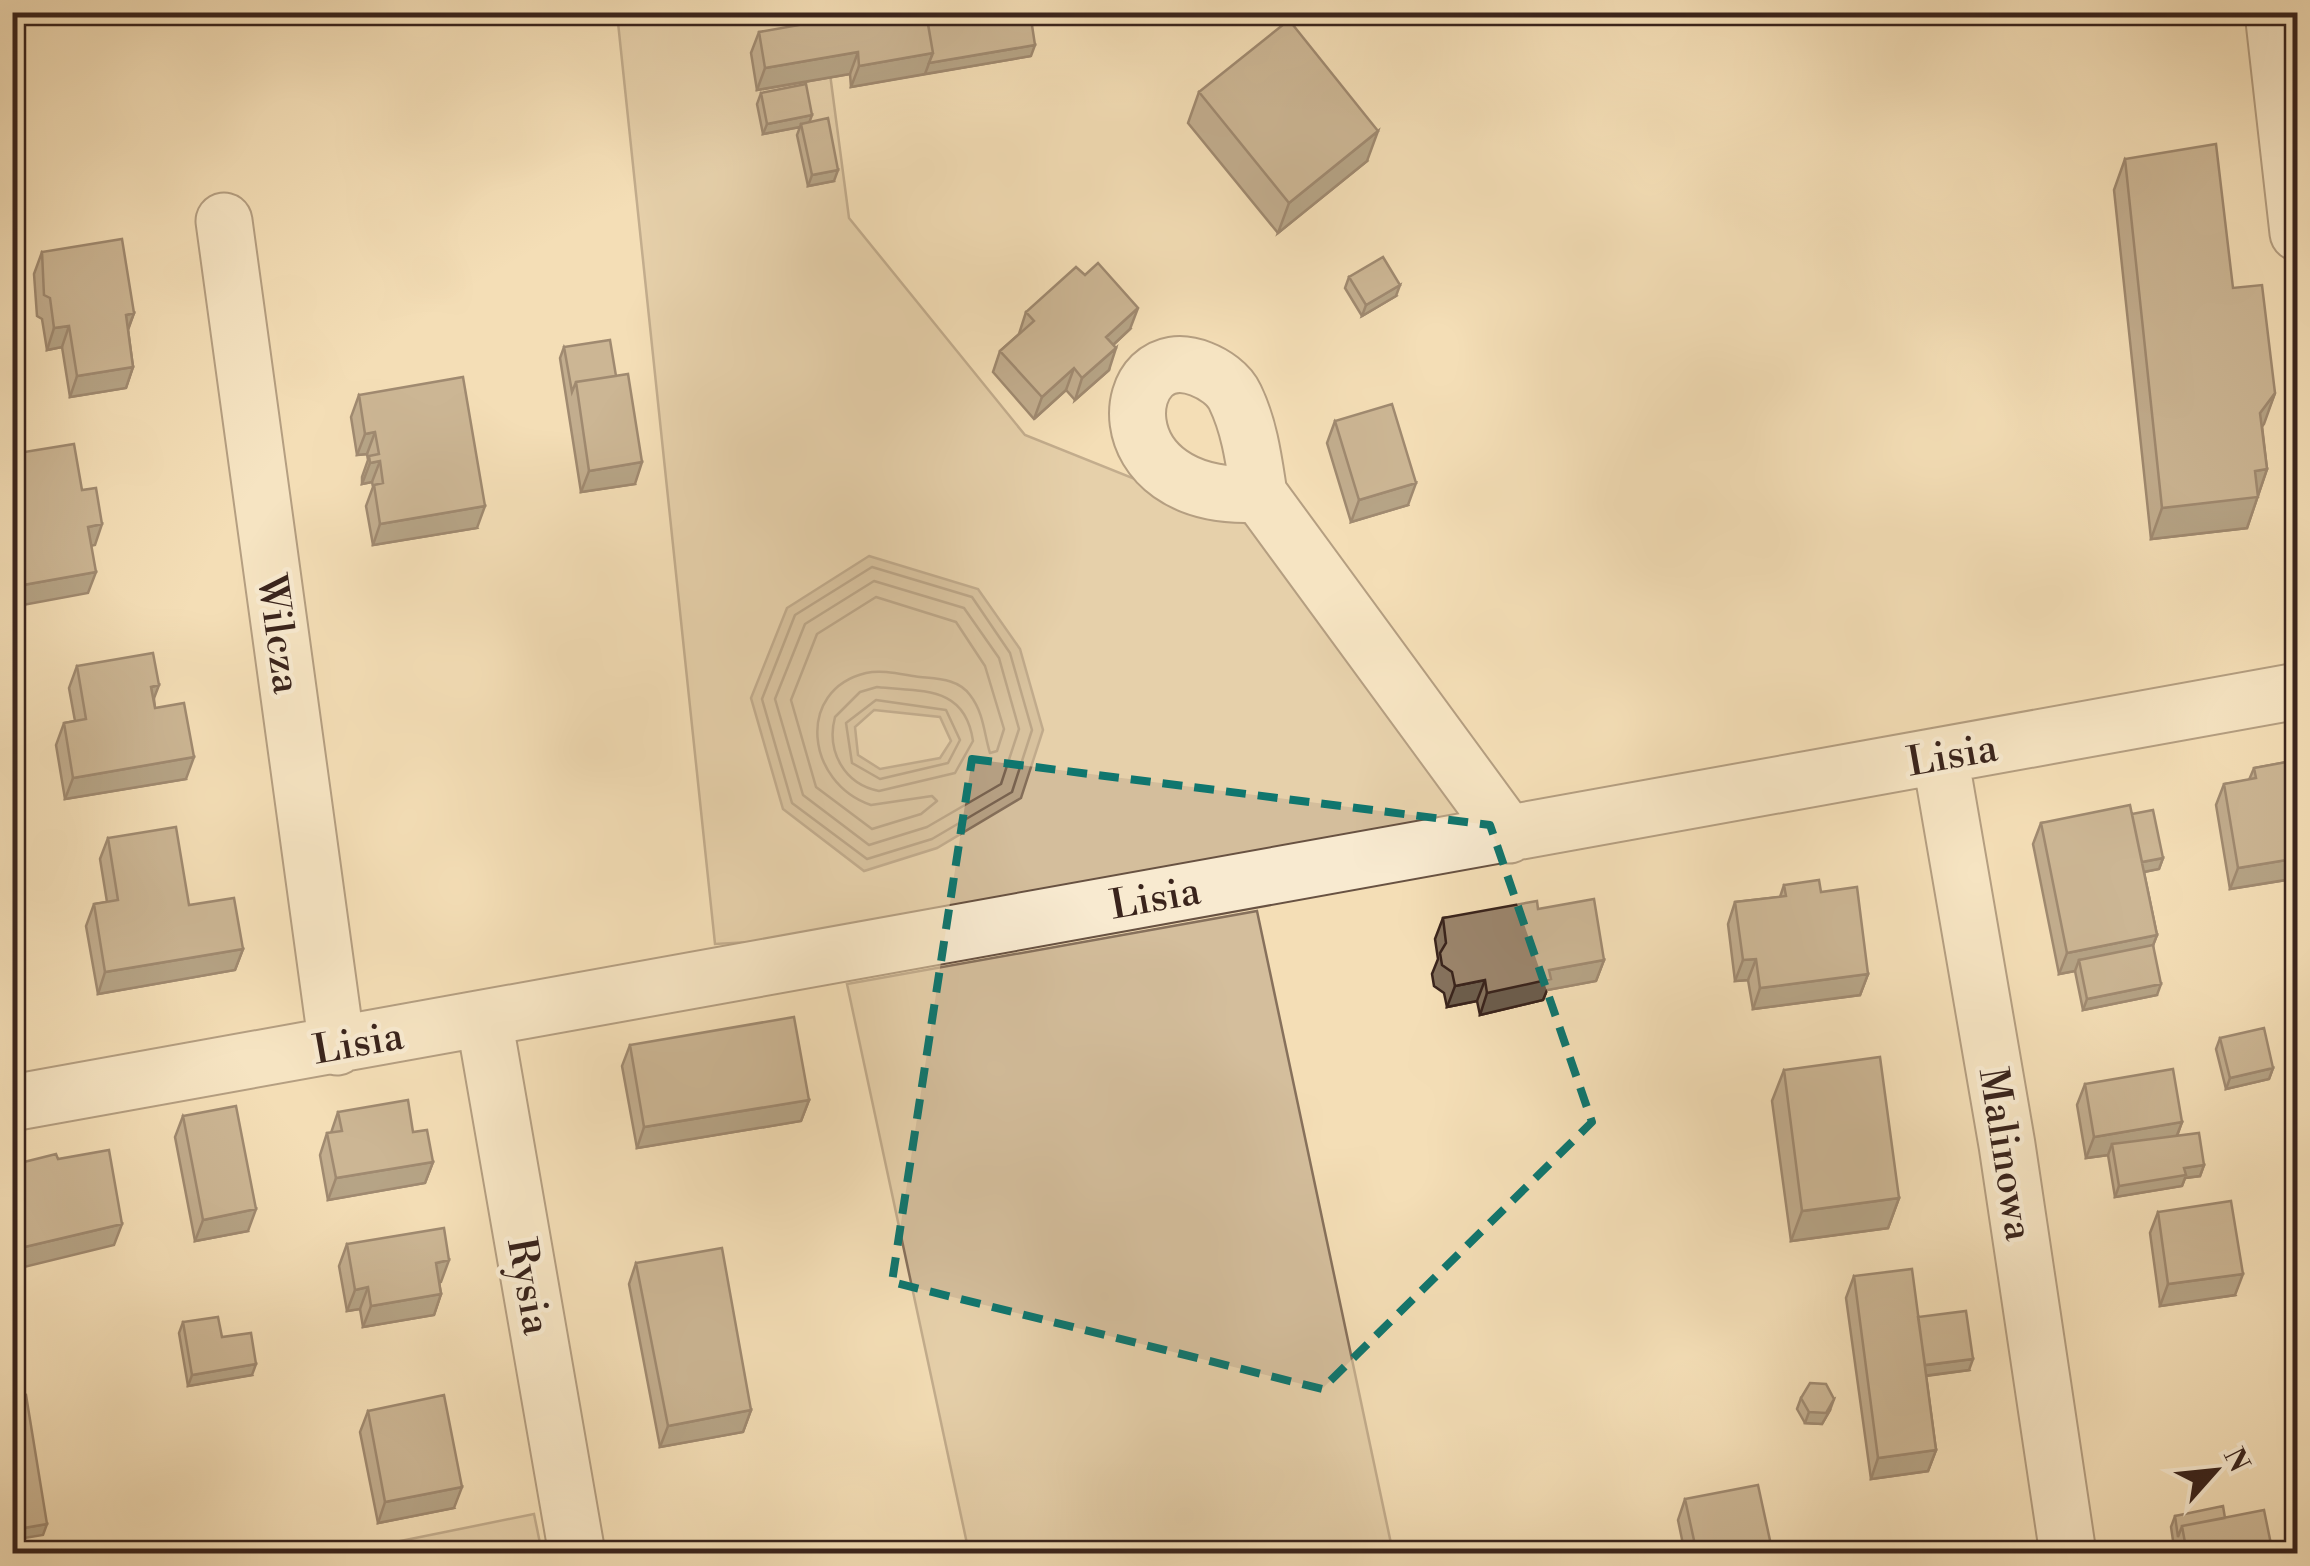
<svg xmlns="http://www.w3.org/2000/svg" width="2310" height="1566" viewBox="0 0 2310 1566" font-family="'Libre Bodoni',serif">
<rect width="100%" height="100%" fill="#f4deb6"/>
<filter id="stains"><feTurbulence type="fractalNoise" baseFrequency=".002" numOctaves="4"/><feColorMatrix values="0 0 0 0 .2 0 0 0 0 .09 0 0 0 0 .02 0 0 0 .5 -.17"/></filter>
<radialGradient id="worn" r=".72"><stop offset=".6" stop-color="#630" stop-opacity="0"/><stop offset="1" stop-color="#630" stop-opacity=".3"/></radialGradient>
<path fill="#d4be9c" stroke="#87715c" stroke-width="2.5" d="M617,13h205l27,205 176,217 237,95 222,292 -647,115 -122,7z
M1257,911l136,642h-424l-122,-569z
M534,1514l8,39h-201z"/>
<path fill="#b59f82" stroke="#846e59" stroke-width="2.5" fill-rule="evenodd" d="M869,556l109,33 42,60 23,81 -22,68 -84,50 -73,23 -81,-62 -32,-111 36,-90zM874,710l66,7 11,24 -11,17 -60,11 -22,-14 -3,-28z"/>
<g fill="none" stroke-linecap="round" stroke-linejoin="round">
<path stroke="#78624f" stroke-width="2.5" d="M872,567l100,30 38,56 22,77 -20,62 -80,47 -65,20 -75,-56 -30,-104 33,-84z
M874,581l90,27 35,50 20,71 -18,55 -74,43 -58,18 -66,-50 -28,-96 30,-75z
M876,597l80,25 29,44 19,63 -7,22 -7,2c-6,-19 -6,-40 -20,-58 -12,-16 -31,-16 -50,-18 -16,-2 -37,-8 -54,-4 -71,17 -60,110 5,132l61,-9 5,5 -16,13 -49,15 -56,-42 -25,-87 26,-66z
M877,687c45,5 88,-2 96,54l-18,32 -76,18c-35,-7 -53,-40 -44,-74l25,-25z
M876,700l70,10 14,30 -12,23 -68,16 -28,-16 -6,-40z"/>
<defs>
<path id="minor" d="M2273,12l25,221
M224,221l113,826
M1259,494c-161,10 -142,-159 -58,-125 13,5 28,15 34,28 15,31 19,65 24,97l250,341
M1940,756l67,389 61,409
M484,1019l93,535
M12,1103l2286,-412"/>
</defs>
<use href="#minor" stroke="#685242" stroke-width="59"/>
<use href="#minor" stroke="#f8ead0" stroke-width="55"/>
</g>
<path fill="#85725d" stroke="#3a241c" stroke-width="2.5" d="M759,32l272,24 -180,31 -1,-13 -93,16 -6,-37z
M1199,92l168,69 -89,72 -90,-110z
M761,93l49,29 24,59 -26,5 -11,-51 3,-8 -37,7 -6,-30z
M2125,159l108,129 42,105 -13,33 5,43 -20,59 -96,11 -37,-349z
M42,252l92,61 -6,17 5,37 -7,21 -56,9 -8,-50 -15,3 -5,-31 -5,-3 -3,-42z
M1349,277l47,19 -34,20 -17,-28z
M1026,312l104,17 -17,16 -4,25 -34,30 -9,-10 -32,29 -41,-47 7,-21 19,-17z
M564,347l71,137 -54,8 -21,-134z
M359,395l118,133 -104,17 -7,-39 7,-19 -1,-5 -10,2v-7l6,-17 -1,-6 -10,1 -6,-38z
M1335,421l73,84 -57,17 -24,-79z
M77,666l77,33 1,9 31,71 -121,20 -9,-54 8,-22 11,-2 -6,-33z
M2298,760v118l-68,11 -14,-84 8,-21 25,-4 5,-12z
M2132,814l31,44 -4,11 -15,3 13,63 -4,10 4,50 -74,15 -8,-39 -16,3 -26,-130 8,-21z
M108,838l135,111 -8,21 -137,24 -12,-68 8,-22 13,-2 -7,-43z
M1784,885l37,7 47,82 -8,21 -107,14 -5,-29 -13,1 -7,-57 7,-22 45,-5z
M1538,909l66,51 -8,21 -49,9 -4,10 -63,15 -3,-14 -30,6 -3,-14 -10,-7 -2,-12 6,-15 -3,-20 8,-21z
M2220,1038l53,30 -4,11 -43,10 -10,-40z
M630,1045l179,55 -8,21 -164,27 -15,-82z
M1784,1070l115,128 -11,30 -97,13 -19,-140z
M2085,1084l97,38 -5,14 27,29 -4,11 -15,2 -3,8 -67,11 -7,-42 -22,3 -9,-53z
M338,1112l75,20 20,30 -8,21 -97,17 -8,-45 7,-22h4z
M183,1116l65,115 -53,10 -20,-104z
M2158,1212l77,83 -75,11 -10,-73z
M347,1244l94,38h-2l2,12 -7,21 -71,12 -3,-18 -13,2 -8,-45z
M636,1263l115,147 -8,22 -83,15 -31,-163z
M1854,1276l64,41 51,53 -43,6 10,74 -8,21 -57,8 -25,-181z
M183,1322l39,15 30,38 -64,11 -9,-53z
M1801,1398l29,12 -8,14 -17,-1 -8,-14z
M368,1411l86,97 -76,15 -18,-91z
M1685,1499l86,46 -3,9h-83l-7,-34z
M2175,1516l50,2 48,36h-98l-4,-27z"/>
<path fill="#6c5d4c" stroke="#3a241c" stroke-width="2.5" d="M1035,45l-4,11 -106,18 4,-11z
M858,52l-8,22 -93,16 8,-22z
M933,53l-8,21 -74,13 8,-21z
M812,115l-4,11 -7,-2 -1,3 -37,7 4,-10z
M1378,131l-11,30 -89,72 11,-30z
M838,170l-4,11 -26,5 4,-11z
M1400,285l-4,11 -34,20 4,-11z
M1138,308l-8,21 -32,30 8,-22z
M134,313l-8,21v-19z
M69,326l-7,21 -15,3 7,-22z
M1116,348l-7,22 -34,30 7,-22z
M133,367l-7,21 -56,9 7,-21z
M1074,368l-8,22 -32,29 8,-22z
M2275,393l-11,31 -15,20 11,-31z
M375,432l-8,22 -10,1 8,-21z
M380,461l-8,21 -10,2 8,-21z
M642,462l-7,22 -54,8 8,-21z
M2267,469l-20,59 -96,11 11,-31 93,-37z
M1416,483l-8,22 -57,17 8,-22z
M485,506l-8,22 -104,17 7,-21z
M102,524l-7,21 -14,3 7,-21z
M96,572l-8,21 -76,14v-20z
M159,685l-8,21v-19z
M194,757l-8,22 -121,20 8,-21z
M2163,858l-4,11 -26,5 4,-11z
M2298,858v20l-68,11 8,-21z
M2157,935l-8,21 -70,4 -4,11 -16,3 8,-21z
M243,949l-8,21 -137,24 7,-22z
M1756,959l-8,21 -13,1 8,-21z
M1604,960l-8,21 -49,9 -4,10 -63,15 7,-22 62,-23z
M1868,974l-8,21 -107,14 7,-21z
M1485,980l-8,21 -30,6 8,-21z
M2161,984l-4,11 -74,15 4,-11z
M2273,1068l-4,11 -43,10 4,-11z
M809,1100l-8,21 -164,27 7,-21z
M2182,1122l-8,21 -62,1 -4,11 -22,3 8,-21z
M433,1162l-8,21 -97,17 8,-22z
M2204,1165l-4,11 -15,2 -3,8 -67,11 4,-11 65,-18z
M1899,1198l-11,30 -97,13 11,-30z
M256,1209l-8,22 -53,10 8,-21z
M122,1224l-8,21 -102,25v-20z
M449,1260l-8,22 -13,2 8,-21z
M2243,1274l-8,21 -75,11 8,-22z
M368,1287l-8,22 -13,2 8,-21z
M441,1294l-7,21 -71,12 8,-21z
M1973,1359l-4,11 -54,7 4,-11z
M256,1364l-4,11 -64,11 4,-11z
M1834,1399l-4,11 -8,14 -17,-1 4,-11z
M751,1410l-8,22 -83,15 8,-21z
M1936,1450l-8,21 -57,8 7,-21z
M462,1487l-8,21 -76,15 7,-21z
M47,1524l-4,11 -31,5v-10z"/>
<path fill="#9b856c" stroke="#3a241c" stroke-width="2.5" d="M873,12h53l7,41 -74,13 -1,-14 -93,16 -6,-36z
M931,12h99l5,33 -106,18 4,-10 -7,-40z
M1289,20l89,111 -89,72 -90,-111z
M806,84l6,31 -45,9 -6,-31z
M828,118l10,52 -26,5 -11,-51z
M2216,144l17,144 29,-3 13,108 -15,20 7,56 -12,2 3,26 -96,11 -37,-349z
M122,239l12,74 -8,2 7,52 -56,9 -8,-50 -15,2 -4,-30 -6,-3 -2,-43z
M1383,257l17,28 -34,20 -17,-28z
M1098,263l40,45 -32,29 10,11 -34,30 -8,-10 -32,29 -42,-46 34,-30 -8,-9 50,-45 9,8z
M610,340l6,36 -40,6 -4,10 -8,-45z
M628,374l14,88 -53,9 -13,-89z
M463,377l22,129 -105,18 -6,-39 9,-2 -3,-22 -10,2 -1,-7 10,-2 -4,-22 -10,2 -6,-39z
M1392,404l24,79 -57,17 -24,-79z
M74,444l8,46 14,-2 6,36 -14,3 8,45 -84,15v-133z
M153,653l6,32 -8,2 4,21 29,-5 10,54 -121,21 -9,-55 22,-4 -9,-53z
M2298,760v98l-60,10 -14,-84 32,-6 -2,-10z
M2130,805l27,130 -90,18 -26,-130z
M2153,810l10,48 -21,4 -10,-48z
M176,827l13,78 45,-7 9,51 -138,23 -11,-68 24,-4 -10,-62z
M1819,880l2,12 36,-5 11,87 -108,14 -4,-29 -13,1 -8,-58 51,-6 -2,-11z
M1594,899l10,61 -55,10 2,9 -64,14 -2,-13 -30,6 -3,-14 -10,-7 -2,-12 6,-10 -3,-25 94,-17 1,8z
M2153,945l8,39 -74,15 -8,-39z
M794,1017l15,83 -165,27 -14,-82z
M2264,1028l9,40 -43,10 -10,-40z
M1880,1057l19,141 -97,13 -18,-141z
M2173,1069l9,53 -88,15 -9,-53z
M408,1100l5,32 14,-2 6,32 -97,16 -9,-45 15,-2 -4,-19z
M236,1106l20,103 -53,11 -20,-104z
M2199,1133l5,32 -20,3 2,7 -67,11 -7,-42z
M109,1150l13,74 -110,26v-85l44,-11 2,5z
M2231,1201l12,73 -75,10 -10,-72z
M444,1228l5,32 -13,3 5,31 -70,12 -3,-19 -13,3 -8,-46z
M722,1248l29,162 -83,16 -32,-163z
M1912,1269l24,181 -58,8 -24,-182z
M1966,1311l7,48 -48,6 -7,-48z
M218,1317l4,20 29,-4 5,31 -64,11 -9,-53z
M1810,1383l16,1 8,15 -8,14 -17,-1 -8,-14z
M26,1395l21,129 -35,6v-133z
M444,1395l18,92 -77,15 -17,-91z
M1758,1485l13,60 -8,1 1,8h-67l-12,-55z
M2223,1506l2,12 -43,8 -4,11 -3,-21z
M2264,1510l9,44h-86l-5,-28z"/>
<path d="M0 0H2310V1566H0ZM972,759l518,66 102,297 -270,267 -430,-107z" fill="#f4deb6" fill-opacity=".55" fill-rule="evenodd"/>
<path fill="none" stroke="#0f766e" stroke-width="8" stroke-dasharray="20 12" stroke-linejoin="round" d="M972,759l518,66 102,297 -270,267 -430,-107z"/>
<g text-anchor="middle" stroke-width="9" stroke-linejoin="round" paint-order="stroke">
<g font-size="40" fill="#3a241c" stroke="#f8ead0">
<text transform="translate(280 634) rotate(82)" y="14">Wilcza</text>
<text transform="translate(1952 754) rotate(-10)" y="14">Lisia</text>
<text transform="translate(1155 897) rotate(-10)" y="14">Lisia</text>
<text transform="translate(358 1042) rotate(-10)" y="14">Lisia</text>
<text transform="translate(2007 1154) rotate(81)" y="14">Malinowa</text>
<text transform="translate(530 1286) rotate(80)" y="14">Rysia</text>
</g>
</g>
<rect width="2310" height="1566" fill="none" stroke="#f4deb6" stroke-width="50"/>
<rect x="15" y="15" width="2280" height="1536" fill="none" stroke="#3a241c" stroke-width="5"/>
<rect x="25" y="25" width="2260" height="1516" fill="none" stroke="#3a241c" stroke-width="2.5"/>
<g transform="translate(2215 1471) rotate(63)" stroke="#f8ead0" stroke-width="8" paint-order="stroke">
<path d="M0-8L18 38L0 25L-18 38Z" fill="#3a241c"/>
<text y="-15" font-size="28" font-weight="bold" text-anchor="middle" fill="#3a241c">N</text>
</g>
<rect width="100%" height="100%" filter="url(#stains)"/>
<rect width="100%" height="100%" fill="url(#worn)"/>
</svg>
